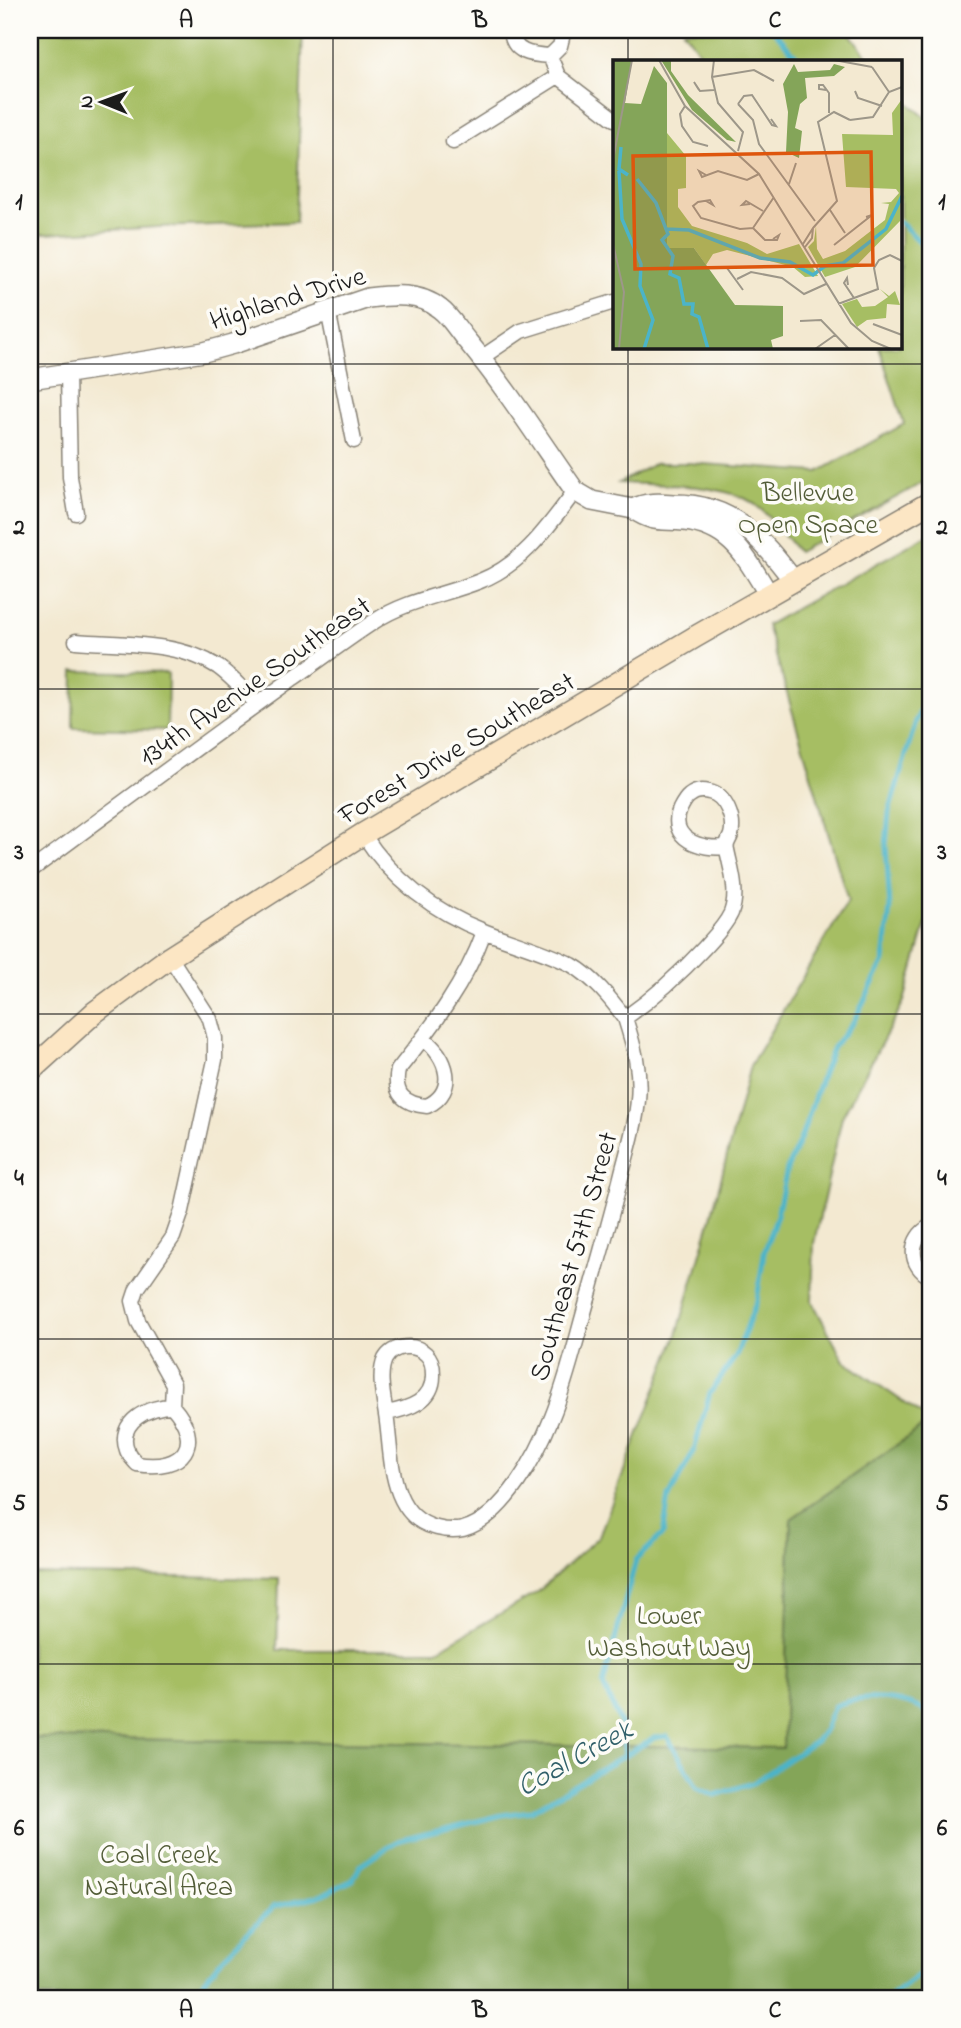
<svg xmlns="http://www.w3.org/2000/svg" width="961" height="2028" viewBox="0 0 961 2028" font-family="'Indie Flower',sans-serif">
<rect width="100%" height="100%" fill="#fdfcf7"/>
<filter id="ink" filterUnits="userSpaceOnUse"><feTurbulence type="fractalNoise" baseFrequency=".0143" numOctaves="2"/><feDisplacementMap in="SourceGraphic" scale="14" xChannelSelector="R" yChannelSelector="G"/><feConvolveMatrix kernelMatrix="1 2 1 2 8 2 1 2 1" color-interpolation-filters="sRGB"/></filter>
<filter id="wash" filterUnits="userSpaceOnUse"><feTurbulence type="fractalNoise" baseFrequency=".00686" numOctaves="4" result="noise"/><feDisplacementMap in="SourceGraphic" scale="28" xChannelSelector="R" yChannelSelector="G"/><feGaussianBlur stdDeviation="1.57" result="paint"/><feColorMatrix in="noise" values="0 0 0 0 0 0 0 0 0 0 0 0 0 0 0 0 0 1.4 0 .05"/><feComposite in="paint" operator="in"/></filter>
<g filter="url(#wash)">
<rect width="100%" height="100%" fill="#f3e9d1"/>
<path fill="#a6be63" stroke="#616d40" stroke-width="2" d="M30,30h273l-7,192 -138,5 -128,8z
M683,30h164l24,31h-165z
M900,96l31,26v356l-133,74c-15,-18 -32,-44 -54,-54 -36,-15 -86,-13 -125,-15l37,-20h33l129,9 86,-48 -25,-77 21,-1z
M931,533l-1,377 -26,91 -62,116 -28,126 -2,58 32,60 87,60 -140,98 -8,229 -753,-10v-164l249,5 -2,71h160l101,-58 61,-56 78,-201 34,-117 39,-152 98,-165 -81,-276z
M74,671l94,2 -1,57 -94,-2z"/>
<path fill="#84a559" stroke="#50603a" stroke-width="2" d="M931,1421v577h-901v-260l753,10 8,-229z"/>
<path fill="#4bb4c9" stroke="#346872" stroke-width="2" d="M217,1984l15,14h-53l14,-12z"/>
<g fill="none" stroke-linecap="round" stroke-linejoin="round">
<path stroke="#4bb4c9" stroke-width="5" d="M773,30l28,31
M900,222l31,31
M625,1756l-4,-32 -18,-39 33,-125 27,-26 6,-36 25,-48 16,-57 26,-37 21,-56 7,-47 13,-38 10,-46 15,-34 20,-60 11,-28 20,-24 31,-62 6,-53 -4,-62 3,-34 27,-91 15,-36
M190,1998l31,-38 52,-53 46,-11 34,-16 7,-14 37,-25 105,-26 29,-4 123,-73 13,-2 30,51 18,8 38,-12 63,-42 9,-12 9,-23c29,-12 70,-9 97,8
M888,1998l32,-24 11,-1"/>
</g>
</g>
<g filter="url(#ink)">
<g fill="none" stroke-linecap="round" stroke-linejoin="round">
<defs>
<path id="minor" d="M511,30c1,23 20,25 39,26
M550,56l8,20 56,43
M550,56l10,-10 4,-16
M453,142l105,-66
M328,310l26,131
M481,358l40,-27 93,-29
M68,373l2,104 6,36
M76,641c46,4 102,0 142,26 14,10 27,25 39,37
M363,834c30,47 71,78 123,98 28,11 59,19 86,33 21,12 38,33 53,53
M30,871c87,-64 174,-129 262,-192 28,-19 55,-40 83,-58 32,-21 70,-26 105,-40 43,-17 68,-54 95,-90
M170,957l40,62 5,19v22l-33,151 -9,26 -36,52 -4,12 5,20 35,63 -1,22c33,37 12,66 -35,58 -3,-4 -9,-9 -10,-14 -11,-29 23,-44 45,-44
M423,1039c24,16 36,52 4,67 -23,-2 -34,-12 -29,-36 35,-44 67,-86 86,-138
M931,1226c-23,12 -23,40 0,51
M386,1413c23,-4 48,-12 47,-39 0,-7 -1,-15 -7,-20 -11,-11 -33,-9 -41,5 -8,17 0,45 2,63 5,38 3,95 50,106 8,2 17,3 26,1 41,-11 75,-76 89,-112 16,-39 25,-82 37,-122 11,-41 23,-81 33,-122 6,-24 14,-48 16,-73 3,-29 -4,-54 -13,-82 30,-21 55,-44 80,-71 9,-10 20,-21 26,-34 8,-21 0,-43 -4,-63 -2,-6 2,-9 4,-15 4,-15 -5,-40 -22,-43 -7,-2 -14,-1 -20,4 -4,3 -7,9 -9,13 -13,30 22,41 45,38"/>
<path id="tertiary" d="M30,379l174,-27 29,-8 135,-46c24,-3 52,-6 72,11 11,8 19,23 28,33 39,47 72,99 107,149l17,10 41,8
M769,595c-23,-37 -37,-69 -85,-74 -23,-2 -31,2 -51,-12 14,-7 26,-6 42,-5 57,0 86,34 118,76"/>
<path id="secondary" d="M30,1071l65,-59 75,-55 193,-123 332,-197 236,-135"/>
</defs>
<use href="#minor" stroke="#888276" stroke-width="17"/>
<use href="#tertiary" stroke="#888276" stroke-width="22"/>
<use href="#secondary" stroke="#888276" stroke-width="24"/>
<use href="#minor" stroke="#fff" stroke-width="14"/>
<use href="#tertiary" stroke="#fff" stroke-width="19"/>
<use href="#secondary" stroke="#fce6c4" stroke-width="21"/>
</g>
</g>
<path fill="none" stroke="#1c1c1c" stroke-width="2" stroke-opacity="0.55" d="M333,30v1968M628,30v31M628,346v1652M30,364h901M30,689h901M30,1014h901M30,1339h901M30,1664h901"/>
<g text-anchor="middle" stroke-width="7" stroke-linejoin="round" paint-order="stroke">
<g font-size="28" fill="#1c1c1c" stroke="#fdfcf7">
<text transform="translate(287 297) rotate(-17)" y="10">Highland Drive</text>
<text transform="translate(254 680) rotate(-35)" y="10">134th Avenue Southeast</text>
<text transform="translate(456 747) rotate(-31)" y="10">Forest Drive Southeast</text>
<text transform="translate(572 1256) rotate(-74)" y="10">Southeast 57th Street</text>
</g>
<g font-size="28" fill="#535d38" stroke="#fdfcf7">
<text x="808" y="501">Bellevue<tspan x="808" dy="32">Open Space</tspan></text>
<text x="669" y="1624">Lower<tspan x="669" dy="32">Washout Way</tspan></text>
<text x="159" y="1863">Coal Creek<tspan x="159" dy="32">Natural Area</tspan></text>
</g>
<g font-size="30" font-style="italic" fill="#31606a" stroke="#fdfcf7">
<text transform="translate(574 1757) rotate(-29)" y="10">Coal Creek</text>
</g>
</g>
<g transform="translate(613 60)">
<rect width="289" height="289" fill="#f3e9d1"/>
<path d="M289,39l-2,122 -45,46 -30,10 -17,-30 6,-6 2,-15 1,23 6,10 22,-8 40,-31 4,-16 -8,-1 10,-1 8,-9 -3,-4 -50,-2 -4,-53 51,1 -1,-22zM54,73l19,23v32l-8,1v18l14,19 55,17 20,11 32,-10 19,32 -13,1 -12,-10 -66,-17 -14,4 -7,11 -12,-17h-27zM267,229l9,7 6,-5 5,14 -13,-1 -1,14 -19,2 -10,7 -15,-23 15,-5 5,8 13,-1 13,-9z" fill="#a6be63"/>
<path d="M0,0h19l-7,43 16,1 13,-38 13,17v165h27l41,57 48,1v30l-12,4 2,9h-160zM48,0h10v11l17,24 48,47 -9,-2 -35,-30zM181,4l4,8 32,-2 4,-6 11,3 -11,9 -29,2 2,20 -7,6 -5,24 7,3 -3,27 -13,-6 2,-40 -5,-28z" fill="#84a559"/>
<path fill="none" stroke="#4bb4c9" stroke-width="3.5" d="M8,87l-2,22 9,6M6,111l3,48 19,45 -1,22 13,34 -9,29M24,119l19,24 12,31 -6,6 11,16 -3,18 9,4 5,26h9l-1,10 7,3 9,32M53,169l23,1 71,28 30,4 23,13 12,-9 18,-3 43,-34 16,-33"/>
<path fill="none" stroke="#9d9789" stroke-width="2" d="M46,0l26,46 74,68 92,149 21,18 19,8M101,0l-2,17 6,26 25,29 -5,19M221,0l38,7M259,7l17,25M99,17l42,-7 20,11M86,30l-5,-8 6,9 14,-1M213,30l-7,-1v-4h4l6,8v20M242,31l3,7 24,8M125,44l15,16 6,24 56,77M125,44l6,-8 8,-1 20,30 4,1 -5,-7M72,46l-5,8 2,12 11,16 15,4M237,60l23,-3 16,-25 13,-5M0,100l19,-100M93,115l-7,-4 3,6 16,-6 29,9 12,-6M176,124l7,-21M93,141l7,4 -3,-5 -12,2 -5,4 8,12 39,11 13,-1 12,12h12l2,-5 -6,4M137,144l-8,1 4,-4 17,10M217,150l15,23M140,168l21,-31M200,168l24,-27 -19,-79 16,-10 16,8M0,184l11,48 -5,57M190,184l10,-16 -1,10 -7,9M221,185l38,-30 -6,2M114,208l16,22M124,219l14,-7 31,6 22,16 22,-10M235,225l-1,-7 -3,5 10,15M225,244l40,-15 -4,-21 5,-8 11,-5 12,6M187,261l21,-1 28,29M260,264l29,11M202,289l20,-14"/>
<path fill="#de560d" fill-opacity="0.15" stroke="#de560d" stroke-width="3.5" d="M258,92l2,113 -238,4 -2,-113z"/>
<rect width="289" height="289" fill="none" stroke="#1c1c1c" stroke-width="3.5"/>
</g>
<rect width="961" height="2028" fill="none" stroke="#fdfcf7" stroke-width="77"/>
<g transform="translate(102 102) rotate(271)" stroke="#fdfcf7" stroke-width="5" paint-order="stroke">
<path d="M0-5L12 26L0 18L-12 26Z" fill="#1c1c1c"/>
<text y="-10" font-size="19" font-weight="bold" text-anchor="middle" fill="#1c1c1c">N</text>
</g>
<rect x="38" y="38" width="884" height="1952" fill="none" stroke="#1c1c1c" stroke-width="2.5"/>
<g font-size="23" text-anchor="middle" font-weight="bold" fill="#1c1c1c">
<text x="186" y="27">A</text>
<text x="480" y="27">B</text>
<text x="775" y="27">C</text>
<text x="19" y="209">1</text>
<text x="942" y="209">1</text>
<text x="19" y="534">2</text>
<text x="942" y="534">2</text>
<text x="19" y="859">3</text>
<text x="942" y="859">3</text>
<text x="19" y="1185">4</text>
<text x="942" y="1185">4</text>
<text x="19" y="1510">5</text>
<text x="942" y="1510">5</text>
<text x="19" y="1835">6</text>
<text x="942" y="1835">6</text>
<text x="186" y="2017">A</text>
<text x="480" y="2017">B</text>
<text x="775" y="2017">C</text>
</g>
</svg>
